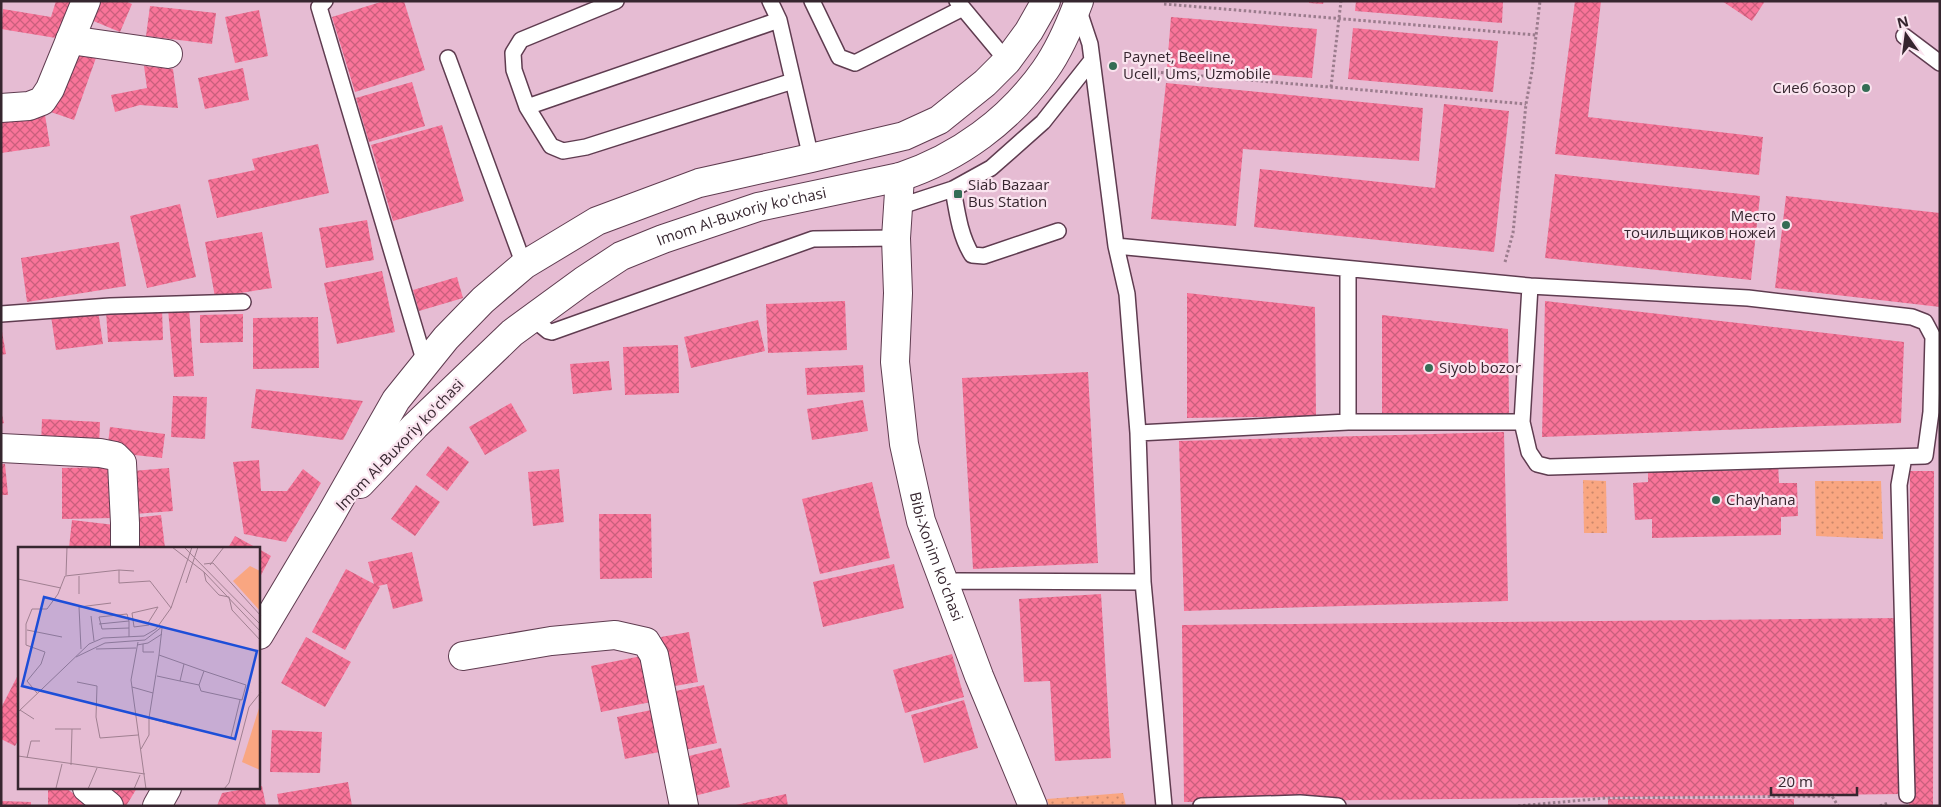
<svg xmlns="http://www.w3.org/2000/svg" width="1941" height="807" viewBox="0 0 1941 807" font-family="'Open Sans',sans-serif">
<defs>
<pattern id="grass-dots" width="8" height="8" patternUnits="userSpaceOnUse" patternTransform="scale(1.25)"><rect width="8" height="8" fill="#f9a681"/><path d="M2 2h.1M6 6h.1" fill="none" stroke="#ca876a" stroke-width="1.8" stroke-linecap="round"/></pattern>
<pattern id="building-cross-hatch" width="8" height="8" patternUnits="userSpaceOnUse" patternTransform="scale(1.25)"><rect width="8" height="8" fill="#f97499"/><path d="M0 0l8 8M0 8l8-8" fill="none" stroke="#ca5f7d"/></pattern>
</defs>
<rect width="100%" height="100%" fill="#e6bcd3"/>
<path fill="url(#grass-dots)" d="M1583,480l23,1 1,52h-23z
M1815,481h66l2,58 -67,-3z
M1123,793l3,13h-77l-2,-7z"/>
<path fill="url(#building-cross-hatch)" d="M56,1h26l-20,38 -61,-10 2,-20 48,8z
M99,1h26l7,3 -12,28 -29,-12z
M384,1h20l21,69 -70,22 -23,-75z
M1309,1h15l-1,3 -14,-1z
M1356,1h147l-1,22 -147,-12z
M1575,1h26l-13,116 175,20 -4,38 -204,-21z
M1722,1h43l-13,20z
M150,6l66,7 -4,31 -66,-8z
M259,10l9,46 -33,7 -10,-46z
M1171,17l146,12 -5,49 -145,-11z
M1353,28l145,13 -5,51 -145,-13z
M70,46l27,9 -23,65 -26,-9z
M144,66l29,3 5,39 -38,-3 -25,7 -4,-17 36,-7z
M243,68l6,32 -44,9 -7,-31z
M412,82l13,44 -56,16 -13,-44z
M1166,83l257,25 -4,53 -176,-12 -7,77 -85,-7z
M1444,104l65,7 -15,141 -240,-25 6,-58 175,19z
M45,115l5,31 -49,7v-31z
M442,125l22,76 -71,20 -22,-76z
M318,144l11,49 -112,25 -9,-38 47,-10 -3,-11z
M1555,174l205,22 -9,84 -206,-22z
M1786,196l154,17v94l-165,-19z
M180,204l16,73 -49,11 -17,-72z
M367,220l7,40 -48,8 -7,-40z
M262,232l10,56 -57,9 -10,-55z
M119,242l7,44 -99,16 -6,-44z
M382,271l13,61 -58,12 -13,-61z
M457,277l6,21 -44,13 -6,-21z
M1187,293l128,14 1,109 -129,2z
M845,301l2,49 -79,3 -2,-49z
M1545,301l359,41 -3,81 -359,14z
M162,308l1,32 -55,2 -2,-31z
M189,308l5,68 -20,1 -6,-68z
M98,310l5,34 -47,6 -5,-34z
M243,314v28l-43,1v-28z
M1382,315l126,14 1,85 -127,1z
M318,317l1,51 -66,1v-51z
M758,320l7,31 -74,17 -7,-31z
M1,326l5,28 -5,1z
M678,345l1,48 -54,2 -2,-48z
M609,361l3,29 -39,4 -3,-30z
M863,365l2,27 -58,3 -2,-27z
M1088,372l10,191 -125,6 -11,-191z
M256,389l107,12 -20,39 -92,-12z
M173,396l34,1 -2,42 -34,-2z
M863,400l5,31 -56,9 -5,-31z
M511,403l16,28 -42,24 -16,-28z
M1,411l3,12 -3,1z
M42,419l58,3 -1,26 -58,-3z
M110,427l55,7 -3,24 -55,-6z
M1504,432l4,169 -324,10 -5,-170z
M448,446l21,16 -22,29 -21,-16z
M259,460l2,31h26l16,-22 18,14 -35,59 -42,-8 -11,-72z
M1778,463l1,20h18l1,33 -17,1v18l-129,3v-19l-17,1 -2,-37 15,-1v-16l36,-1v7l64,-2v-6z
M1,464h4l3,31h-7z
M115,467v51l-53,1v-51z
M169,468l4,43 -38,3 -3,-43z
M559,469l5,53 -31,4 -5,-54z
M1910,471h24l-1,335h-24z
M872,482l18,76 -70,16 -18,-75z
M416,485l24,17 -25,34 -24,-17z
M599,514h52l1,64 -52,1z
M161,515l4,33h-29l-4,-30z
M72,520l43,5 -2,23h-44z
M235,536l22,12h-29z
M259,549l12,7 -12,23z
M412,552l11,49 -30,8 -6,-25 -9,2 2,1 -35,63 -33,-18 34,-63 28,15 -6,-22z
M894,564l10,44 -81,19 -10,-45z
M1101,594l10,164 -56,3 -5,-80 -26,1 -5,-83z
M1900,618l2,176 -718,8 -2,-177z
M689,632l9,50 -29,5 -8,-50z
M306,637l45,25 -26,45 -44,-24z
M952,654l12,43 -59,16 -12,-43z
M642,656l9,46 -50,10 -10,-46z
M19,673v66l-4,7 -14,-7v-31z
M704,685l13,58 -33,7 -13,-58z
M964,700l14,48 -54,15 -13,-48z
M661,708l8,42 -44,9 -8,-42z
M272,730l50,2 -2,41 -50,-1z
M721,748l9,39 -36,9 -9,-39z
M348,782l4,24h-73l-2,-12z
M262,786l4,20h-49l5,-13z
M48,788h18l23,18h-41z
M99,788h38l-11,18h-6z
M786,794l2,12h-52v-1z
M1608,799h186v7h-186z
M1,801l30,1v4h-30z"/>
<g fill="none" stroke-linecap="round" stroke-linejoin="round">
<defs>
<path id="service" d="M325,1l-6,6 106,356
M616,1l-95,39 -8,13 1,17 13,37 24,39 12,5 23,-4 207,-66
M770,1l9,19 32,138
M812,1l27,56 16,6 108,-55
M957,1l50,60
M1078,8l12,36 26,202 414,40 -8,136 7,30 8,12 12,3 376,-11 6,-44 2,-75 -8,-15 -13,-5 -164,-19 -218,-12
M1904,36l36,27
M448,58l76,207
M527,107l252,-87
M953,189c4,23 7,47 19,66l12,1 74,-25
M898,207l55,-18 38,-21 52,-46 49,-62
M1116,246l11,48 11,139 5,149 21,224
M1348,269v153h174
M1,314l109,-8 133,-4
M532,318l16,13 4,1 261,-93 83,-1
M1138,433l210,-11
M1904,457l-5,28 8,310
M945,583l13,-2 185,1
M1201,806l99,-3 38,3"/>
<g id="minor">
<path d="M70,40l98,14"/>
<path d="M1,108l28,-2 13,-5 8,-12 36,-88"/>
<path id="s1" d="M900,177l-4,61 2,55 -3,69 9,82 17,77 58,155 54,130"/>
<path d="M1,448l99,5 15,3 7,7 3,60v25"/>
<path d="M463,656l88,-15 64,-6 31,7 8,13 30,151"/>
<path d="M87,788l22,18"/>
</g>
<g id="secondary">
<path id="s2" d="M360,484l55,-58 97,-93 71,-52 38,-25 42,-17 95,-32 142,-30c58,-19 110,-57 145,-107 15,-21 25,-45 34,-69"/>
<path d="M259,635l71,-119 66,-116 50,-62 37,-38 41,-35 73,-44 102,-38 112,-25 93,-22 35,-16 46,-37 22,-22 22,-30 17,-30"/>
<path d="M157,806l10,-18"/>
</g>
</defs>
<use href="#service" stroke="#5f3c50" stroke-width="18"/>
<use href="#minor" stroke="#5f3c50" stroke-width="30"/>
<use href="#secondary" stroke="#5f3c50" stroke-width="30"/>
<path stroke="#9b7c8d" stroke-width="3" stroke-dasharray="2.5 2.5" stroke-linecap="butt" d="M1164,4l372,31
M1156,72l370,32
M1331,87l10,-86
M1505,262l8,-29 13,-129 6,-33 8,-70
M1518,806l88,-8 226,-2 6,10
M1880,806l8,-3"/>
<use href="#service" stroke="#fff" stroke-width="15"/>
<use href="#minor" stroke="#fff" stroke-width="28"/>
<use href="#secondary" stroke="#fff" stroke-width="28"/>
</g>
<g fill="#346d55" stroke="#fae4ef" stroke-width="2">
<circle cx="1113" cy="66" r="5"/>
<circle cx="1866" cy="88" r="5"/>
<rect x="953" y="189" width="10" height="10" rx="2.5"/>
<circle cx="1786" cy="225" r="5"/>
<circle cx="1429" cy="368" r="5"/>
<circle cx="1716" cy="500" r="5"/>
</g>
<g text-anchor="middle" stroke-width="4.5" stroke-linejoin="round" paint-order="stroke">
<g font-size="15" fill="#36262f" stroke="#fae4ef" text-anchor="start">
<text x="1123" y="62">Paynet, Beeline,<tspan x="1123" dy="17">Ucell, Ums, Uzmobile</tspan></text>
<text x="1856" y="93" text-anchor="end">Сиеб бозор</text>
<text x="968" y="190">Siab Bazaar<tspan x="968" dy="17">Bus Station</tspan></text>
<text x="1776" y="221" text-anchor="end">Место<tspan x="1776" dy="17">точильщиков ножей</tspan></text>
<text x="1439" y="373">Siyob bozor</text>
<text x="1726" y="505">Chayhana</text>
</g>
<g font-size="15" fill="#36262f" stroke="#fae4ef">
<text dy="5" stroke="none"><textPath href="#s2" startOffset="475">Imom Al-Buxoriy ko'chasi</textPath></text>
<text transform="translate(400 445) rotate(-46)" y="5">Imom Al-Buxoriy ko'chasi</text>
<text dy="5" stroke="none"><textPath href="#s1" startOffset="385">Bibi-Xonim ko'chasi</textPath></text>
</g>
</g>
<g transform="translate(18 547)">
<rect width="242" height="242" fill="#e6bcd3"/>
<path d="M232,19l10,5v40l-27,-30z" fill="#f9a681"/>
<path d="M242,158v65l-18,-8z" fill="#f9a681"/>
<path fill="none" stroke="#a08091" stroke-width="1" d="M154,0l32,25 57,60M166,0l77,78M186,17l9,-1 48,53M192,18l14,-18M101,23l15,1M186,25l2,9 13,14 10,2 3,13 29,31M48,28l1,-28M0,32l43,9M168,36l12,-36M61,47v-18M73,69l3,25M130,76l10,-16 -26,6 2,14 15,-2M81,77l30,-3M144,81l-3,27 45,16 -5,14 2,6 41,9 4,-15 -42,-14M9,83l35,7M111,90v-16l-2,-7 -28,3 3,12 27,-1M120,95l-7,38 15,109M125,97v8h11M119,98l11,-2 14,-9M63,102l-2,-42 32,-4M78,102l40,-1M141,108l-10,63 29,8M58,110l29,-14 40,-3 18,-14M166,117l-4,17 19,4M139,129l23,5M59,135l20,4 -1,31 4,21 38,-3M114,140l21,6M19,146l-10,-12 14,-17 4,-12 -19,-7v-21l6,-15h15l11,-15 7,-18 54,-6v13l31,-2 21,27M2,163l14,9M0,165l71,-68 14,-6 41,-2 12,-7 15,-21 21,-61M37,182h17M213,190l9,-37M123,202l8,-14v-17M0,209l127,18M9,211l4,-17h9M53,218l1,-36h9M38,241l6,-24M70,242l9,-21M116,242l6,-14M206,242l5,-6 20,-76 12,-15"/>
<path fill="#1d4ed8" fill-opacity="0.15" stroke="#1d4ed8" stroke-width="2.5" d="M26,50l213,54 -22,88 -213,-53z"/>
<rect width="242" height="242" fill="none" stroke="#36262f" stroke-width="2.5"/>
</g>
<rect width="1941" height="807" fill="none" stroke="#36262f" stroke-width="5"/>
<g transform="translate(1906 35) rotate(346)" stroke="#fae4ef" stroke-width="4" paint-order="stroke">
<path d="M0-4L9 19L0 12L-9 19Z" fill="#36262f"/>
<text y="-8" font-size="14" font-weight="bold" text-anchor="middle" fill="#36262f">N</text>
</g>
<path d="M1771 787v8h86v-8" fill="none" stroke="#36262f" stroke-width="2.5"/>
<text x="1778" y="787" font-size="15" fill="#36262f" stroke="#fae4ef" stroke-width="4" paint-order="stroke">20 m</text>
</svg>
